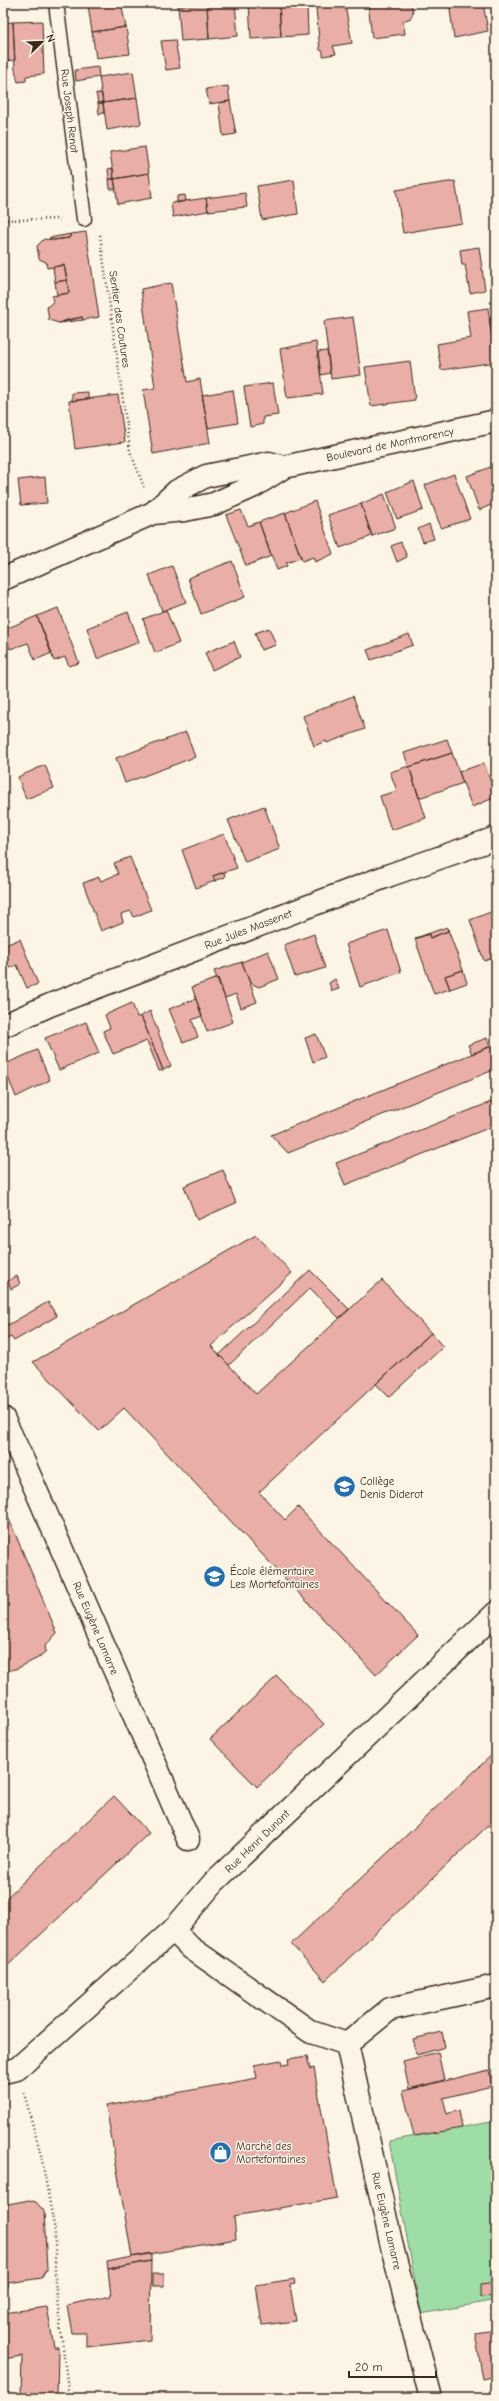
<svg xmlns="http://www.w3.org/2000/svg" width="499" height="2401" viewBox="0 0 499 2401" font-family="'Comic Neue',sans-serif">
<rect width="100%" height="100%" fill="#fcf5e5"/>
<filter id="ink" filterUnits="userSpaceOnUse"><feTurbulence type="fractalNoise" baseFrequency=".025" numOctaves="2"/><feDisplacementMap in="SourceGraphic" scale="8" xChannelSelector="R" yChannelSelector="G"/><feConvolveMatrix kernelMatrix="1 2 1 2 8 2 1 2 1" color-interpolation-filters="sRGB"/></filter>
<g filter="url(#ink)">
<path fill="#9edda6" stroke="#6c8462" d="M496,2121v179l-75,14 -32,-173z"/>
<path fill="#e9aea8" stroke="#3b2a1e" d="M103,3h18l5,24 -34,5 -4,-27z
M235,3l3,33 -29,3 -2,-35z
M249,3h30l2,34 -30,2z
M279,3h28l1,32 -27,2z
M368,3h43l2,10 -2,5 -8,3 2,13 -33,4z
M449,3h34l5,28 -34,7z
M207,4l2,35 -28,2 -3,-35z
M345,5l7,38 -19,3 3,8 -13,2v-5l-3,-1 -4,-42z
M42,21l2,53 -18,2v5l-8,1 -3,-12 -2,-48z
M13,22l2,38 -12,1v-38z
M126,27l4,27 -34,4 -4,-26z
M175,40l5,28 -14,2 -5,-29z
M98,67l1,10 -23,4 -1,-11z
M133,72l4,26 -34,5 -4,-26z
M228,86l2,15 -21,3 -3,-15z
M96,93l6,1 1,9h-5z
M137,98l4,26 -34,6 -4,-27z
M230,101l6,33 -13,2 -4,-33z
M98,103h5l1,10 -5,1z
M145,147l4,26 -35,6 -4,-27z
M113,168l1,11h-5l-1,-10z
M149,173l3,25 -34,6 -4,-25z
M109,179h5l2,10h-6z
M294,180l4,34 -36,6 -5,-34z
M455,181l7,42 -59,10 -7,-43z
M245,193l2,14 -39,4 -2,-13z
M185,195l1,6 -9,2v-7z
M206,198l2,13 -35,6 -2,-14z
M86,232l13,85 -16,3 -1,-3 -23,6 -10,-3 -2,-13 6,-5 -1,-6 17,-3 -2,-13 -3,-15 -17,3 -1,-6 -7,-3 -2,-13 7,-7 10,1 15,-2 2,-4z
M71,234l-2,4 -15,2 -5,-2z
M479,247l6,43 -15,3 -5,-28h-3l-2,-15z
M64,265l3,15 -12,2 -2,-15z
M67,280l2,13 -12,2 -2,-13z
M171,283l16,99 13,-3 10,64 -57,11 -10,-64 12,-2 -14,-99z
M488,308l8,54 -55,8 -4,-26 34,-6 -4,-27z
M82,317l1,3 -24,3 8,-3z
M353,317l8,58 -30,4 -7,-58z
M496,317v43l-7,-41z
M316,342l7,52 -36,4 -7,-49z
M327,351l3,22 -9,2 -3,-23z
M410,361l5,39 -44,6 -6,-39z
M273,383l5,32 -15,2v7l-13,3 -6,-40z
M233,390l5,33 -30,5 -6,-33z
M88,392v7l-16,2v-8z
M118,395l7,47 -50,7 -6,-48z
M496,465v38l-17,7 -12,-34z
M454,474l16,45 -29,9 -16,-43z
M45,477l2,26 -26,2 -3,-25z
M414,481l9,29 -26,9 -10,-27z
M384,494l12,34 -24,8 -11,-32z
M315,501l18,53 -18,8 -2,-5 -11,4 -17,-48z
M361,504l11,32 -32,12 -12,-33z
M241,510l7,16 11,-4 12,34 -25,10 -20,-51z
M285,513l16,45 -15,5 1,3 -10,4 -18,-48z
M429,524l5,15 -11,3 -5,-13z
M401,542l6,15 -10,5 -6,-16z
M232,561l13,36 -44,17 -13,-36z
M172,566l14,36 -24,9 -13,-36z
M58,608l21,55 -10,3 -4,-9 -11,4 -17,-45z
M166,610l13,33 -24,10 -12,-34z
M128,612l11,30 -42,17 -10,-31z
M37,616l15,37 -17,7 -7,-17 -18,6 -7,-19z
M269,628l7,17 -15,5 -6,-17z
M409,634l4,11 -42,15 -4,-10z
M234,641l6,16 -28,13 -7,-17z
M353,696l12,33 -38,14 -1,-2 -12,5 -11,-30z
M186,732l9,25 -70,26 -9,-25z
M447,739l5,14 -43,14 -5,-14z
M452,753l11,30 -44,15 -10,-31z
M484,763l12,34 -24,10 -13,-35z
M45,765l9,23 -28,11 -8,-22z
M409,766l17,52 -35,12 -11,-34 17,-5 -7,-19z
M264,806l16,43 -35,13 -17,-42z
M224,834l13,34 -24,8 2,5 -19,7 -14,-38z
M130,857l21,53 -17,7 -3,-6 -10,3 2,8 -22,9 -18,-48 16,-6 2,4 17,-7 -4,-11z
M224,872l1,5 -10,4 -2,-5z
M496,910v47l-12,4 -14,-41z
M447,927l16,43 -18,6 5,13 -16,5 -19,-55 14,-5 1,4 18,-7z
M447,927l1,4 -18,7 -1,-4 -13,4z
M388,930l13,42 -41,15 -14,-43z
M314,934l11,34 -30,9 -11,-32z
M20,939l18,45 -11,4 -10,-23 -14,6v-25z
M268,951l11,28 -20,8 -9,-4 -8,-21z
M242,962l15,40 -16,6 -5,-14 -11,4 -11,-27z
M463,970l4,13 -17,6 -5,-13z
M218,978l15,44 -26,10 -15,-45z
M335,979l4,10 -7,2 -3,-8z
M196,999l6,17 -10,4 6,17 -15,6 -14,-34z
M132,1003l5,14 4,-1 22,54 -4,1 -12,-30 -34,13 -10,-23 7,-3 -5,-13z
M150,1011l21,55 -8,4 -22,-54z
M86,1022l13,31 -40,17 -14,-32z
M316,1034l9,23 -12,5 -8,-24z
M487,1038l3,9 -18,7 -4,-9z
M496,1044v25l-208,84 -17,-18z
M37,1050l13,30 -34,17 -13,-32z
M496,1100v25l-151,60 -9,-22z
M223,1170l13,33 -39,17 -13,-34z
M256,1235l36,38 -81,73 45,48 126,-114 49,53 -172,159 26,28 13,-13 120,128 -42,40 -252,-267 -25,23 -66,-69z
M310,1270l39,39 -10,9 -29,-30 -81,77 -10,-10z
M17,1276l3,8 -9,5 -3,-8z
M48,1302l9,14 -43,25 -3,-4 -8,4v-24l5,8z
M431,1333l12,14 -54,50 -13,-13z
M3,1505l54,128 -12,13 1,5 -8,7 -20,10 -13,4 -2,-3z
M277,1676l47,48 -67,63 -47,-48z
M496,1751v67l-171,163 -34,-37z
M114,1796l35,37 -146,137v-69z
M442,2032l3,15 -28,8 -4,-16z
M438,2052l6,28 -35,9 -6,-28z
M307,2056l3,13 4,-1 23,130 -103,18 2,23 -104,18 -26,-151 151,-28 -3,-13 27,-5 1,5 7,-1 -1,-5z
M489,2070l3,16 -49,12 4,16 12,-4 3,18 -48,8 -11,-45z
M29,2200l7,2 8,9 3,59 -5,8 -34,5v4l-5,1v-83z
M151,2253v8l-43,8 -1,-7z
M151,2261l-1,79 -64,7v-14h-14l-5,-28 44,-9 -3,-27z
M152,2274h12v12h-12z
M294,2279l1,5 -5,1 6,36 -34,4 -6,-40z
M496,2282v14l-15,1v-13z
M47,2307l7,40h4l-1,51h-36l1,-42 -19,3v-46z
M496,2330v46l-13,3 -8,-46z"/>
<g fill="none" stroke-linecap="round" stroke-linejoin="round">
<defs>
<path id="service" d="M56,3l28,216"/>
<path id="minor" d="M3,1026l47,-21 340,-130 106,-37
M3,1418l19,40 166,381
M173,1930l18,18 120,84 36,12
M347,2044l46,207 38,147
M347,2044l43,-35 106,-23
M3,2072l14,-3 156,-139 41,-48 282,-269"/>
<path id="tertiary" d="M153,513l24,-22 29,-15 63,-13 15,4
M3,579l150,-66 32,-3 29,-6 40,-18 30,-19 212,-46"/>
</defs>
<use href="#service" stroke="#3b2a1e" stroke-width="17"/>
<use href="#minor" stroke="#3b2a1e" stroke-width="25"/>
<use href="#tertiary" stroke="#3b2a1e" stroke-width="25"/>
<path stroke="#3b2a1e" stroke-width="2.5" stroke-dasharray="1 3" stroke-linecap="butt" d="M3,220l59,-1
M100,235l30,216 14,36
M24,2093l17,62 14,76v51l14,116"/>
<use href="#service" stroke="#fcf5e5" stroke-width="14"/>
<use href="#minor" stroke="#fcf5e5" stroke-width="22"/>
<use href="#tertiary" stroke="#fcf5e5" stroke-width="22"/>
</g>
</g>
<defs>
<symbol id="school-disc" viewBox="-11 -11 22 22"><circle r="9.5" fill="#1f6fb2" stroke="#fcf5e5"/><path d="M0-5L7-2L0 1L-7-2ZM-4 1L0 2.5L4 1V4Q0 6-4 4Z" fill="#fff"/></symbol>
<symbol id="shop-disc" viewBox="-11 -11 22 22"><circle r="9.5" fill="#1f6fb2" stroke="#fcf5e5"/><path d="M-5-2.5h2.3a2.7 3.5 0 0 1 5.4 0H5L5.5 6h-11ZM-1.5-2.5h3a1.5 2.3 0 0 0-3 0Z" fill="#fff"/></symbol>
</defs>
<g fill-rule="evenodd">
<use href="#school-disc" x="332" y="1474" width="25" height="25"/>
<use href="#school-disc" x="202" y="1564" width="25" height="25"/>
<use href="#shop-disc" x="208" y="2140" width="25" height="25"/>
</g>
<g text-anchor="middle" stroke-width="3" stroke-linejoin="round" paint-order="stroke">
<g font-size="11" fill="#3b2a1e" stroke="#fcf5e5">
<text transform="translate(70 111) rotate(83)" y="4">Rue Joseph Renot</text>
<text transform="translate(120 319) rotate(82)" y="4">Sentier des Coutures</text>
<text transform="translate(390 444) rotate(-12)" y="4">Boulevard de Montmorency</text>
<text transform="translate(248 929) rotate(-21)" y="4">Rue Jules Massenet</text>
<text transform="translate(96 1628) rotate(67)" y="4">Rue Eugène Lamarre</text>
<text transform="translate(257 1841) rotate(-44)" y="4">Rue Henri Dunant</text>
<text transform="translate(387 2221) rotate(77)" y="4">Rue Eugène Lamarre</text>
</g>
<g font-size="11" fill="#3b2a1e" stroke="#fcf5e5" text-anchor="start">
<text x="360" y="1485">Collège<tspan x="360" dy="13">Denis Diderot</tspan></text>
<text x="230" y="1575">École élémentaire<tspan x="230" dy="13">Les Mortefontaines</tspan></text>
<text x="236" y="2150">Marché des<tspan x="236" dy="13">Mortefontaines</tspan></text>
</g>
</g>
<rect width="499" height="2401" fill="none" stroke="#fcf5e5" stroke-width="16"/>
<rect x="8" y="8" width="483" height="2385" fill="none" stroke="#3b2a1e" stroke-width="1.5" filter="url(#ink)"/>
<g transform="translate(42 42) rotate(67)" stroke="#fcf5e5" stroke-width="3" paint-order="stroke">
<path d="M0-3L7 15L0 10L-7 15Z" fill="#3b2a1e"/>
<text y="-6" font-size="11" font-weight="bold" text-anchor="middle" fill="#3b2a1e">N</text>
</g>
<path d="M349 2371v6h87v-6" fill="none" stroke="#3b2a1e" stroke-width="2"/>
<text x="355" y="2371" font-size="12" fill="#3b2a1e" stroke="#fcf5e5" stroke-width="3" paint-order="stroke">20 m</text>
</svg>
